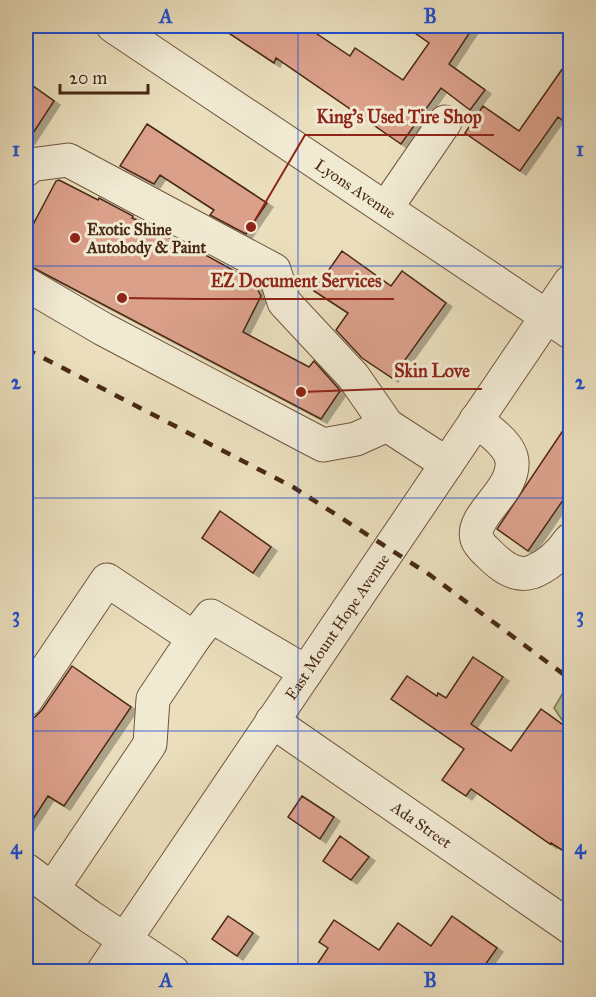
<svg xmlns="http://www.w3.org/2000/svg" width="596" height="997" font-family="'IM FELL Great Primer',serif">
<defs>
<filter id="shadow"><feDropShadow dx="6" dy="4" stdDeviation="0" flood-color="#0004"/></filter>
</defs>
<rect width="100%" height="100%" fill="#eadebc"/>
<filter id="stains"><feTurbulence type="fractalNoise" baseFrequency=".00333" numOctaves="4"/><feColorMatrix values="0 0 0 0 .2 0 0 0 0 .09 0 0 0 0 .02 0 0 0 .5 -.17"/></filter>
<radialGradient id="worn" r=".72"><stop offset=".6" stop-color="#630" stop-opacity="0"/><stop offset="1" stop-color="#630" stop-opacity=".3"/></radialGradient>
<path fill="#b8c18f" stroke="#807552" stroke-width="1.5" d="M570,681v51l-16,-24z"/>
<path fill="#dba08a" stroke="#492915" stroke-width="1.5" filter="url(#shadow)" d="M218,26h87l45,30 5,-8 48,32 26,-37 -24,-17h69l-25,38 36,26 -15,20 -29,-22 -40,56 -125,-86 -2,5z
M570,58v68l-12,-9 -38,54 -55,-38 18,-27 36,25z
M26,81l28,20 -28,43z
M147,124l120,79 -21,31 -36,-19 4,-5 -54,-35 -6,9 -34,-18z
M59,180l39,20 1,-2 34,18 -1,2 56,30 1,-2 64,35 8,15 -18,36 66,35 5,-6 24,27 2,3 -19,28 -295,-155v-26l30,-57z
M342,251l49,35 11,-15 44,32 -54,75 -30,-20 -26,-28 12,-17 -34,-22z
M570,420v70l-42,61 -31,-22z
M220,511l51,36 -18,26 -51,-35z
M473,657l30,20 -32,47 40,27 30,-42 29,21v125l-19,-12 -1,1 -79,-55 -5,7 -24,-16 22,-31 -73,-50 16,-23 30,20 1,-3 8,5z
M72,666l59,41 -67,99 -16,-10 -22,34v-111l9,-2 7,-7z
M302,796l32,21 -14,22 -32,-22z
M340,836l29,21 -18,23 -28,-19z
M228,916l25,17 -16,23 -25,-17z
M452,916l45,32 -17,24h-168l16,-24 -9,-6 15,-22 45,30 19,-27 33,23z"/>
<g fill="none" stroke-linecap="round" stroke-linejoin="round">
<g stroke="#71563f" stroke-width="35">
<g id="minor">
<path id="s1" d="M113,26l457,306"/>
<path d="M26,170l4,-5 38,-5 206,110 10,32 69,74 34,49 60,39"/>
<path d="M386,208l59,-86"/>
<path d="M26,284l77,45 220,116 33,-6 31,-14"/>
<path d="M476,420c13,11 34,24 36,41 3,31 -42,54 -35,78 2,6 7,10 11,14 6,6 11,11 18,15 8,5 17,7 26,4 16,-6 29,-19 38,-32"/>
<path d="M26,700l81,-120 87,58 17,-22 95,56"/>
<path id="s2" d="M272,721l298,206"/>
<path d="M26,870l63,46 84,56"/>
<path d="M53,888l97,-144 3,-45 41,-61"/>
<path id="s3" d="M103,972l467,-690"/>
</g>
</g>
<use href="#minor" stroke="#f1ead3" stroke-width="33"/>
<path stroke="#492915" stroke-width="4.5" stroke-dasharray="10 10" stroke-linecap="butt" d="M26,349l267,138 137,88 140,104"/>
</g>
<path fill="none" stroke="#1d4ed8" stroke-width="1.5" stroke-opacity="0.55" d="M298,26v946M26,266h544M26,498h544M26,731h544"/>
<circle fill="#8f2418" stroke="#f1ead3" stroke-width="2" cx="75" cy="238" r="6"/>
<g text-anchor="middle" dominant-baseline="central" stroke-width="6" stroke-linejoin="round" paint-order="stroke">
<g font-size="16" fill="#492915" stroke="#f1ead3">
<text stroke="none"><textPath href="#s1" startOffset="292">Lyons Avenue</textPath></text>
<text stroke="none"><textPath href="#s3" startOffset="417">East Mount Hope Avenue</textPath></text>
<text stroke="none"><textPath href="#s2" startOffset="182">Ada Street</textPath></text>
</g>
<g font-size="16" font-weight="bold" fill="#492915" stroke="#f1ead3" text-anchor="start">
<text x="87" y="229">Exotic Shine<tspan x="87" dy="18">Autobody &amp; Paint</tspan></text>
</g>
</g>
<path fill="none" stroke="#8f2418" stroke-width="2" d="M251 227L305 135H494M122 298L199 299H394M301 392L382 389H482"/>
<g fill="#8f2418" stroke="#f1ead3" stroke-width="2">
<circle cx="251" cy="227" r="6"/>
<circle cx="122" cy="298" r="6"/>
<circle cx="301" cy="392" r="6"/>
</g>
<g font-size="18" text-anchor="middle" font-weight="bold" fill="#8f2418" stroke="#f1ead3" stroke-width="6" stroke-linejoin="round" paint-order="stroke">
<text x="399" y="123">King's Used Tire Shop</text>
<text x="296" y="287">EZ Document Services</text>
<text x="432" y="377">Skin Love</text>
</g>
<rect width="596" height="997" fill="none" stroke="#eadebc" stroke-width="66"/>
<path d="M60 84v9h88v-9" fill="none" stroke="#492915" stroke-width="3"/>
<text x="69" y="84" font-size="18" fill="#492915" stroke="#f1ead3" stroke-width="4.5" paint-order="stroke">20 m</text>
<rect x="33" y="33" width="530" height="931" fill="none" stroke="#1d4ed8" stroke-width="2"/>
<g font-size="20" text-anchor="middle" font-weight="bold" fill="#1d4ed8">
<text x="166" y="23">A</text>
<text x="430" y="23">B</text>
<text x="16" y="156">1</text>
<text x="580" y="156">1</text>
<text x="16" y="389">2</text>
<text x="580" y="389">2</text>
<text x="16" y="622">3</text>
<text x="580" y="622">3</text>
<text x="16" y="854">4</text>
<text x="580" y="854">4</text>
<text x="166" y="987">A</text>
<text x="430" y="987">B</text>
</g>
<rect width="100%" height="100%" filter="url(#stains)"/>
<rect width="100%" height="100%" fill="url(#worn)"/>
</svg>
